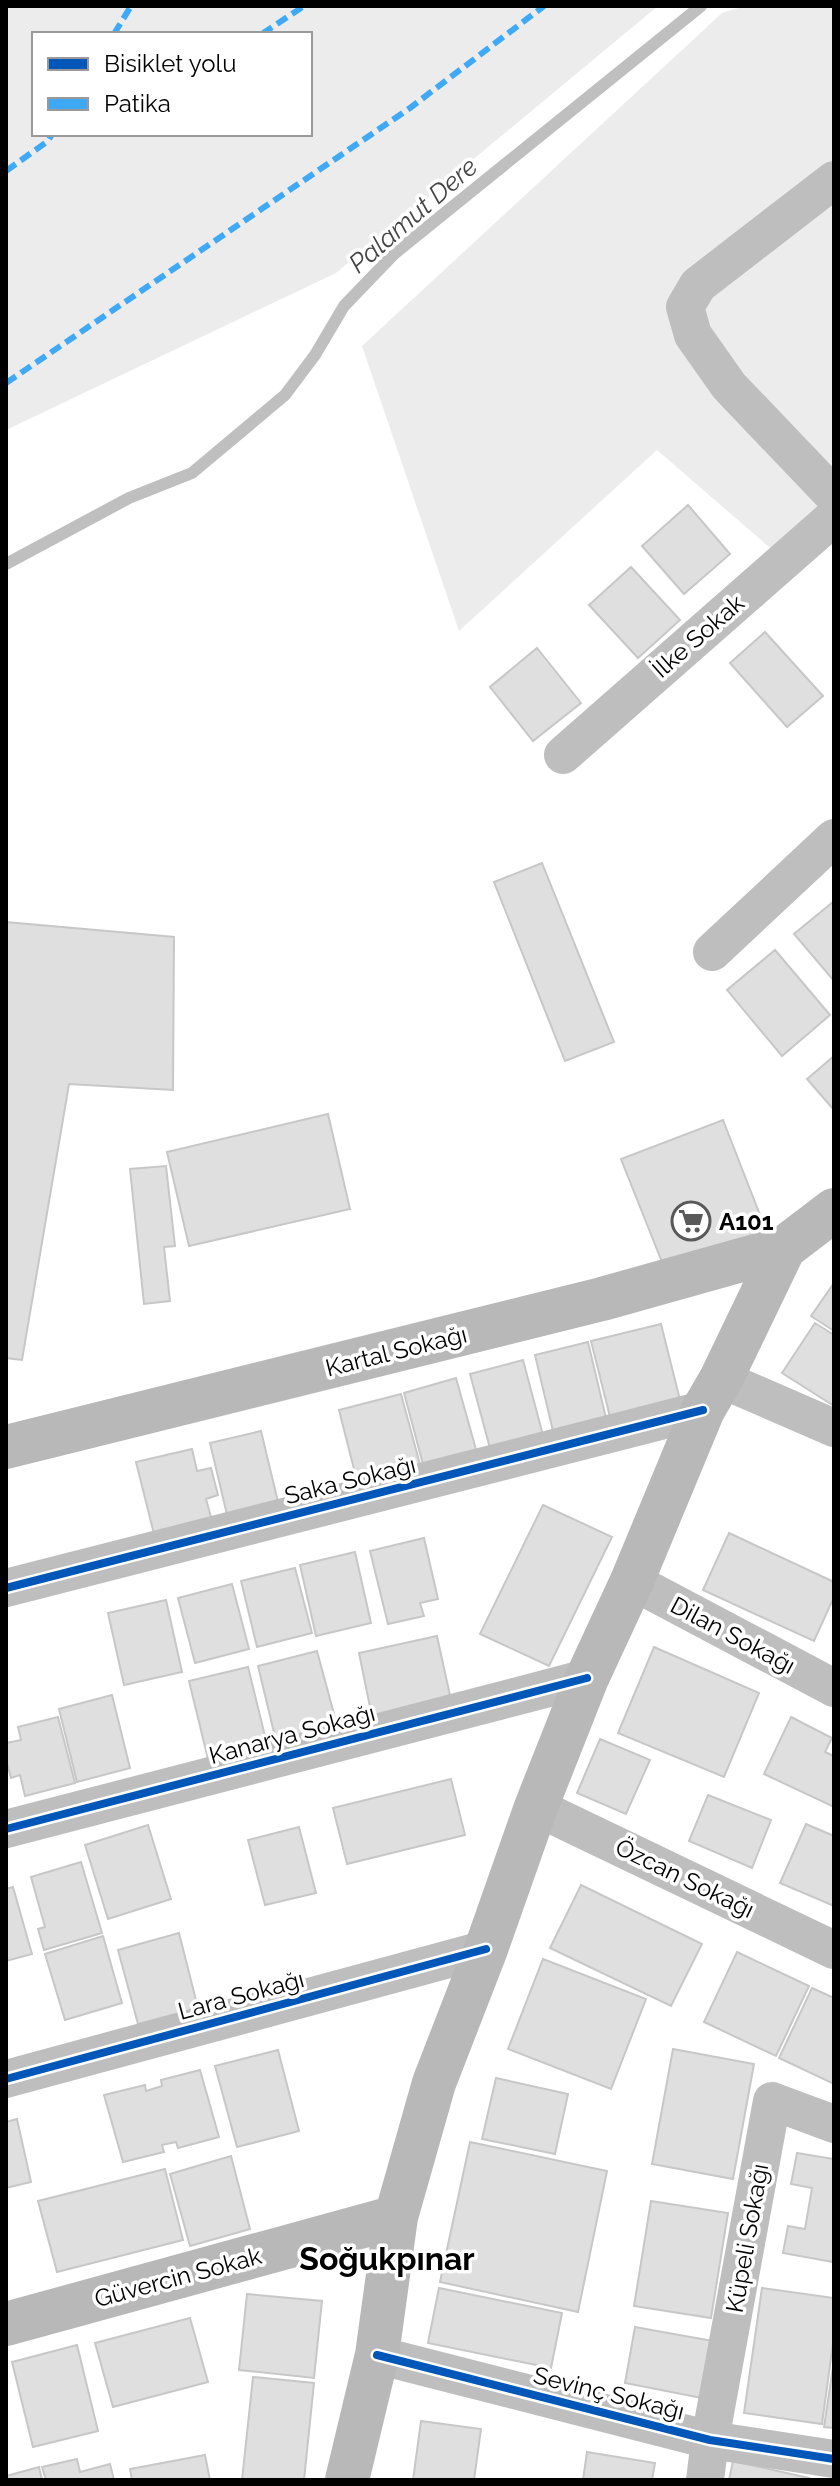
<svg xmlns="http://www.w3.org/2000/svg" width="840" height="2486" font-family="Raleway,sans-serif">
<rect width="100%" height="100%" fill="#fff"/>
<path fill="#ececec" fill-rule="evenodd" d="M6,6h652l-322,267 -330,157zM34,34h276v100h-276z
M745,6h89v496l-58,51 -119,-103 -198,181 -97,-285 360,-333z"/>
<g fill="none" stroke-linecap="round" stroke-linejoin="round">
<path stroke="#bfbfbf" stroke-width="12" d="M6,564l123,-66 63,-25 93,-78 30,-40 29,-49 50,-52 307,-248"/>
</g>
<path fill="#dfdfdf" stroke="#c7c7c7" stroke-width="2" d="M688,505l42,49 -46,40 -42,-48z
M631,567l49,53 -42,38 -49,-53z
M765,632l58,64 -36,31 -57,-64z
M537,648l44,55 -48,38 -43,-54z
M542,863l72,179 -49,19 -71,-179z
M834,901v80l-40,-47z
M6,922l168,15 -1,153 -104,-6 -47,276 -16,-2z
M775,950l55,65 -48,41 -55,-66z
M834,1056v54l-27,-31z
M328,1114l22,95 -161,37 -22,-94z
M723,1120l44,113 -101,39 -45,-113z
M166,1166l9,80 -11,1 6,54 -26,3 -14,-135z
M834,1283v48l-23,-15z
M815,1323l19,12v71l-52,-33z
M661,1324l19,76 -70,17 -19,-76z
M588,1342l18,76 -53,13 -18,-76z
M523,1360l21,79 -53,13 -21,-78z
M456,1378l21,75 -53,15 -20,-75z
M401,1394l20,74 -63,17 -19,-75z
M261,1431l19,79 -51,13 -19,-80z
M192,1449l5,22 14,-3 7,27 -12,4 8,29 -58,14 -20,-80z
M543,1505l69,32 -63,129 -69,-32z
M729,1533l105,49v15l-20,44 -111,-51z
M424,1538l14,61 -18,4 4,13 -36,8 -18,-73z
M355,1552l16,71 -55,13 -16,-71z
M295,1568l17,65 -55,14 -16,-66z
M232,1584l17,65 -54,14 -17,-65z
M166,1600l16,72 -58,13 -16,-72z
M437,1636l14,64 -79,17 -13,-64z
M654,1647l105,46 -35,84 -106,-44z
M317,1651l20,74 -61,16 -18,-75z
M248,1667l19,77 -59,15 -19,-78z
M112,1695l18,73 -53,14 -18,-73z
M58,1717l17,66 -50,13 -5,-21 -9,3 -5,-19v-16l15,-3 -3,-13z
M791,1717l41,21 -7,14 9,4v51l-70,-33z
M600,1739l50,21 -24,54 -49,-21z
M451,1779l14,56 -118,29 -14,-56z
M708,1795l63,25 -19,48 -63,-27z
M806,1824l28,12v70l-54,-23z
M148,1825l23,74 -63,20 -23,-74z
M299,1827l17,66 -51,12 -17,-65z
M81,1862l21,71 -58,17 -6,-21 7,-2 -14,-50z
M581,1885l121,59 -31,62 -121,-58z
M13,1887l19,67 -26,7v-72z
M179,1933l19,75 -60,16 -20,-74z
M103,1936l19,67 -57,17 -20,-66z
M737,1952l72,34 -33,70 -72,-34z
M543,1959l103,40 -35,90 -103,-40z
M812,1988l22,10v86l-55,-26z
M673,2049l81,15 -21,115 -81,-15z
M278,2050l21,81 -62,16 -22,-81z
M200,2070l19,67 -41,11 -2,-6 -14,3 2,7 -41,10 -19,-67 41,-10 1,6 16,-5 -1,-6z
M496,2078l72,16 -13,60 -73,-15z
M17,2119l14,63 -25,6v-66z
M470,2142l137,29 -29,141 -138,-30z
M797,2153l37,6 -1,103 -50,-9 5,-27 17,3 7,-41 -21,-4z
M231,2156l19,73 -60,17 -20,-72z
M165,2169l18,71 -126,32 -19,-71z
M651,2201l77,12 -17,105 -77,-12z
M439,2288l123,25 -11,55 -123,-25z
M762,2288l72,10v38l-12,88 -78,-11z
M247,2294l75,7 -8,77 -75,-8z
M190,2318l18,64 -95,25 -18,-64z
M635,2327l78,14 -11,57 -77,-15z
M77,2345l21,86 -65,16 -21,-85z
M833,2367h1v61l-10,-1z
M253,2377l61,6 -10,97h-62z
M421,2421l60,8 -7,51h-61z
M587,2452l68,11 -3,17h-69z
M205,2455l5,25h-78l-2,-11z
M77,2459l3,13 30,-8 4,16h-68l-4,-13z
M733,2461l76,17 -1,2h-79z
M39,2467l3,13h-36v-4z"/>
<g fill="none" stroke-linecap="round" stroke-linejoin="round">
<path stroke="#bebebe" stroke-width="38" d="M834,180l-136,105 -13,22 8,28 36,51 105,110
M563,755l271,-238
M712,952l122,-114
M721,1379l113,49
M632,1581l202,107
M6,1588l697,-178
M536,1807l298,143
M6,1829l581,-151
M6,2079l480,-130
M377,2355l333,85 124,19
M705,2480l5,-40 62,-339 62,23"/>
<path stroke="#b8b8b8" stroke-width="44" d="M6,1447l596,-148 182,-51
M6,2324l390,-107
M347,2480l30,-125 19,-138 38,-134 52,-134 50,-142 51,-129 45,-97 71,-171 18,-31 63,-131 50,-38"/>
<path stroke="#3fa9f5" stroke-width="6" stroke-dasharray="12 6" stroke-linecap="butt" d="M114,34l17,-28
M262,34l42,-28
M6,171l42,-30 4,-7
M6,383l404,-275 134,-102"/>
<g stroke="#fff" stroke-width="13">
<path id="cycleway" d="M6,1588l697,-178
M6,1829l581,-151
M6,2079l480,-130
M377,2355l333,85 124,19"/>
</g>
<use href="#cycleway" stroke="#0057b8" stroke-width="8"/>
</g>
<defs>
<g id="supermarket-ring" transform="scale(2)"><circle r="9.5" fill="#fff" stroke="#595959" stroke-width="1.5"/><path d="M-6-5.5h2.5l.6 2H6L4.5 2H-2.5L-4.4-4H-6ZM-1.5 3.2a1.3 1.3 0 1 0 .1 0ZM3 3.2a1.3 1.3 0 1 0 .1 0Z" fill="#595959"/></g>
</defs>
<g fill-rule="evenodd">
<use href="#supermarket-ring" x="691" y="1221"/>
</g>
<g text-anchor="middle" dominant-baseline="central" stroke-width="7" stroke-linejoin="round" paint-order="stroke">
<g font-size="24" fill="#000" stroke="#fff">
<text transform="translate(698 636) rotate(-41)">İlke Sokak</text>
<text transform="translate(396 1351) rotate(-14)">Kartal Sokağı</text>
<text transform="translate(350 1480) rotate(-14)">Saka Sokağı</text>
<text transform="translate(733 1635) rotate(28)">Dilan Sokağı</text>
<text transform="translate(292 1734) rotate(-15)">Kanarya Sokağı</text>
<text transform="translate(685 1878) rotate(26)">Özcan Sokağı</text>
<text transform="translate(241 1995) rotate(-15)">Lara Sokağı</text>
<text transform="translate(747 2238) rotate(-80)">Küpeli Sokağı</text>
<text transform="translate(178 2277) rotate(-15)">Güvercin Sokak</text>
<text transform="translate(609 2393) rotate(14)">Sevinç Sokağı</text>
</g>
<g font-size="24" font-weight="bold" fill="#000" stroke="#fff" text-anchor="start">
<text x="719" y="1221">A101</text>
</g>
<g font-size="26" font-style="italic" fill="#444" stroke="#fff">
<text transform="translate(413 215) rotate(-41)">Palamut Dere</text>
</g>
<g font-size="32" font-weight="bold" fill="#000" stroke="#fff">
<text x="387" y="2258">Soğukpınar</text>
</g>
</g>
<rect width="840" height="2486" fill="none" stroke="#000000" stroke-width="16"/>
<rect x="32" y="32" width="280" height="104" fill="#ffffff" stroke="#999999" stroke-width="2"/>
<rect x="48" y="58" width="40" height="12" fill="#0057b8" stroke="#999999" stroke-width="2"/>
<text x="104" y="72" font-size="24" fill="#000000">Bisiklet yolu</text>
<rect x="48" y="98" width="40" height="12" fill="#3fa9f5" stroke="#999999" stroke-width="2"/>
<text x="104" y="112" font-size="24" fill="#000000">Patika</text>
</svg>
